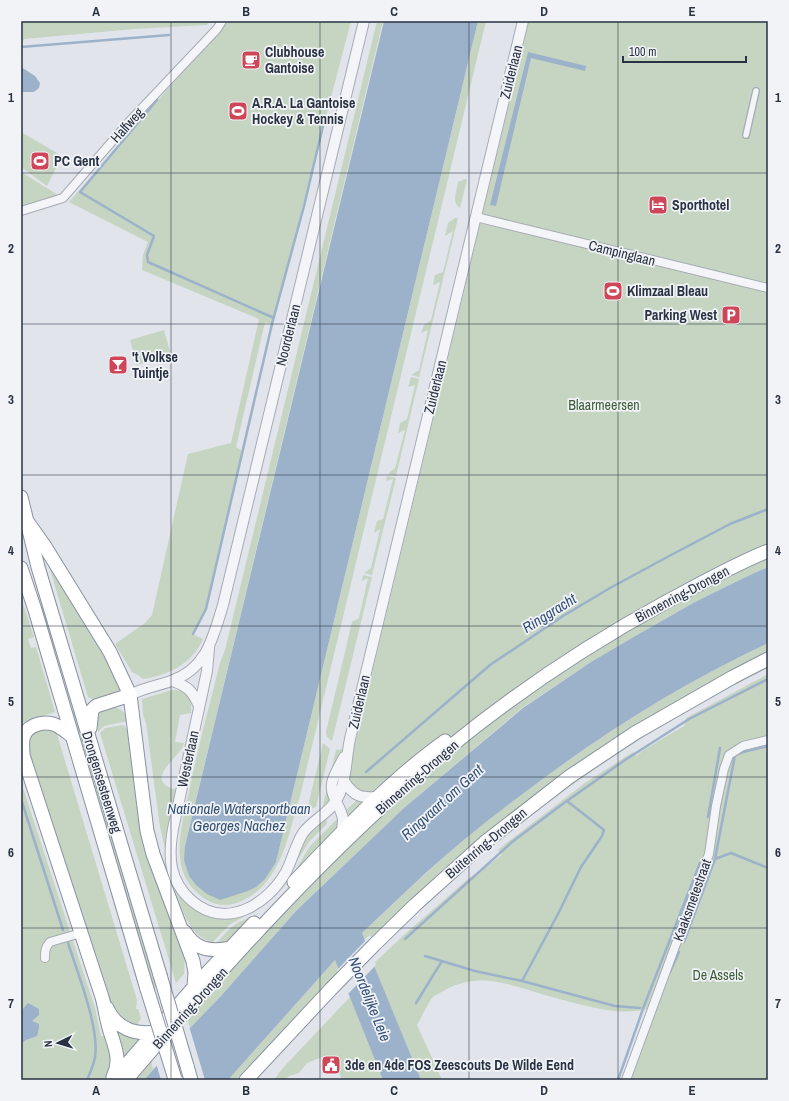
<svg xmlns="http://www.w3.org/2000/svg" width="789" height="1101" font-family="'Archivo Narrow',sans-serif">
<rect width="100%" height="100%" fill="#e1e4ea"/>
<path fill="#c6d4c2" d="M21,21h189l-3,4 -73,4 -110,10 -3,5z
M227,21h124l-79,303 -7,-2 -29,125 6,4 -36,158 -13,25 10,5c-11,25 -34,36 -60,40l-5,-4 -6,-3 -17,-28 30,-21 7,-8 36,-161 43,-11 28,-124 -117,-49 1,-15 5,-13 -79,-40z
M377,21h6l-198,825 91,16 202,-841h8l-186,775c-12,39 -18,86 -58,105 -12,5 -24,6 -35,-1 -17,-10 -26,-25 -27,-44 -2,-20 4,-41 8,-60 9,-45 21,-89 32,-133l5,-13z
M529,21h239v546l-16,7 -57,28 -58,33 -46,27 -69,46 -118,100 -108,103 -75,85 -31,32 -3,-11 73,-80 61,-63 57,-81h-19l-11,-13 2,-19 6,-21z
M21,132l41,24 -15,30 -26,-19z
M21,172l37,23 -37,12z
M465,179l2,1 -7,28c-9,-5 -3,-18 -2,-26z
M455,218h3l-39,159 -8,-2 8,-5 9,-40 -7,3 3,-8 7,-5 9,-38 -7,3 2,-10 8,-3 10,-41 -8,5 3,-13z
M164,330l7,25 -34,10 -7,-25z
M411,377l8,2 -23,97 -8,-2 7,-6 10,-38 -7,3 2,-10 7,-4 8,-34 -7,2z
M387,476l9,2 -24,97 -8,-2 7,-5 9,-39 -6,4 3,-12 6,-2 10,-40 -7,2z
M49,562c26,43 56,85 73,133l-25,6 -9,-4 -39,-131z
M363,575l9,2 -40,164 -5,-4 -1,-5 26,-110 7,-4 9,-40 -6,3z
M21,597l13,40 -6,2 3,9 5,-1 19,65 -34,11z
M768,643v9c-49,24 -97,51 -143,80 -60,37 -116,82 -170,127 -29,25 -56,53 -83,80l-2,-4 -6,5 -2,-7c28,-26 55,-52 84,-78 29,-25 59,-48 90,-71 73,-55 149,-102 232,-141z
M768,665v3c-68,33 -132,72 -193,115 -27,20 -53,38 -77,60l15,-17 47,-35 85,-59z
M768,674v406h-138l20,-67 28,-73 -20,39 -11,30c-25,6 -48,0 -73,-6 -9,-3 -20,-5 -29,-8 -35,-10 -65,-24 -100,-5 -4,3 -11,5 -13,8 -6,8 -10,19 -15,27l25,55h-21l-48,-116 32,-30 63,-55 34,-24 -4,-5 11,-9 76,-58 48,-31 3,4 9,-7 39,-23 2,-8z
M172,690c17,0 20,8 19,23l-11,2 -5,27 9,1c-3,15 -44,37 -7,47l-10,67 -7,-30 -14,-104 -3,-8 -1,-16z
M113,707c8,1 13,6 15,14l-24,5 -6,6 -4,-12 5,-9z
M69,710l8,2 80,273 -1,2 -5,-2z
M123,725c6,4 6,16 7,23 4,36 7,72 17,108l38,100 -1,18 -8,9 -76,-250 5,-5z
M41,729l15,2 81,269 -1,9h2l3,9 -6,11 -21,-18 -7,-18 -79,-239 2,-20z
M323,743l7,6 -14,58 -9,3z
M342,749l-10,53 -10,7 14,-59z
M21,782l74,226 6,28 8,-1 6,22 -8,23h-86z
M358,799l7,1 -19,23 -2,-11z
M339,817l-1,14 -57,58 12,-15 17,-28z
M326,818l1,6 -18,18 -12,19 -2,-1 10,-25z
M173,884l48,32 50,-21 -13,14 -29,16 -16,17c-26,-5 -32,-38 -40,-58z
M259,912l-16,18 -13,12 -16,5c6,-8 13,-17 22,-23 7,-5 16,-6 23,-12z
M335,960l5,12 -102,108h-10z
M350,997l33,83h-41l-9,-24 -7,2 -1,-2 -18,7 -8,10 -10,3 -4,4h-11l7,-10z
M115,1026l32,12 -28,31z
M151,1060l2,9 -9,11h-10z"/>
<path fill="#9cb2ca" d="M384,21h94l-202,841 -11,17 -9,8 -8,4 -28,9 -13,-6 -10,-8 -8,-10 -5,-16 1,-14z
M528,52l58,14 -1,5 -54,-13 -35,148 -6,-1z
M21,67l14,9 5,7 -1,5 -5,4h-13z
M768,567v76c-83,39 -159,86 -232,141 -31,23 -61,46 -90,71 -29,25 -56,52 -84,78l13,35 46,112h-38l-48,-120 -107,120h-84l46,-52 31,-32 75,-85 108,-103 119,-100 68,-46 46,-27 58,-33 57,-28z
M28,1003l11,6v6l-7,6 7,3v4l-2,8 -11,4 -5,4v-33z"/>
<path fill="#e1e4ea" d="M366,940l10,25 -29,30 -10,-25z
M189,1026l16,54h-44l-5,-17z"/>
<g fill="none" stroke-linecap="round" stroke-linejoin="round">
<path stroke="#9cb2ca" stroke-width="2.5" d="M216,23l1,-2
M21,47l148,-12
M157,100l-77,92 74,44 -7,19 1,7 126,56
M193,634l13,-25 66,-285 32,-118 19,-80
M366,772l124,-107 73,-49 47,-28 61,-33 59,-31 38,-15
M21,799l42,131
M708,817l12,-69
M715,859l16,-6 37,15
M405,939l107,-97 52,-39 61,-43 64,-41 79,-40
M684,942l31,-83 20,-104 8,-3 25,-6
M68,943c9,28 32,86 27,114 -1,7 -5,16 -8,23
M425,956l50,15 47,10 36,-67 23,-47 21,-31 2,-6 -37,-29
M670,972l9,-20
M522,981l93,25 25,2
M416,1003l26,-42
M618,1080l26,-74 56,-143"/>
<g stroke="#a6abb4" stroke-width="8">
<path id="pedestrian" d="M746,135l10,-44"/>
</g>
<g stroke="#a6abb4" stroke-width="10">
<path id="minor" d="M21,211l42,-13 65,-75 89,-94 5,-8
M476,217l292,71
M45,958c0,-6 0,-11 5,-16l31,-9
M626,1080l83,-226 7,-48 8,-37 5,-14 14,-9 25,-6"/>
</g>
<g stroke="#a6abb4" stroke-width="12">
<path id="tertiary" d="M209,648l-2,23 -34,158c-5,28 -4,52 19,72 34,29 75,4 94,-29 6,-12 10,-28 17,-39 11,-15 29,-20 37,-40 7,-17 6,-36 10,-54l173,-718
M173,681c15,6 19,9 26,25
M130,695c13,-7 27,-9 41,-14 36,-12 42,-44 52,-76l141,-584
M344,781c10,16 17,17 35,16
M342,832c0,-4 1,-8 1,-13 -2,-13 -13,-22 -11,-36 2,-9 8,-18 12,-26"/>
</g>
<g stroke="#8892a1" stroke-width="15">
<path id="trunk" d="M21,497l17,70 122,408
M27,521l17,24 66,107 20,43 17,136 6,23 40,107 2,11 -1,15
M21,568l14,42 112,379
M90,728l2,-18 4,-4 34,-11
M21,749l81,248c3,10 4,21 7,31 5,17 13,32 4,49
M23,755c0,-5 -1,-11 0,-16 2,-13 18,-18 30,-15 7,2 13,8 19,12
M294,882c47,-49 95,-101 151,-141
M185,932c10,18 26,20 45,16
M107,1008c9,20 27,27 48,24
M187,1066l4,14
M113,1080l81,-93 60,-64
M126,1080c99,-116 203,-232 320,-330 68,-56 143,-106 220,-148 34,-18 67,-37 102,-51
M246,1080l85,-91 43,-44 41,-40 69,-62 85,-66 66,-44 98,-56 35,-18"/>
</g>
<use href="#pedestrian" stroke="#f4f5f8" stroke-width="5.5"/>
<use href="#minor" stroke="#f4f5f8" stroke-width="8"/>
<use href="#tertiary" stroke="#f4f5f8" stroke-width="10"/>
<use href="#trunk" stroke="#fff" stroke-width="13"/>
<g stroke="#8892a1" stroke-width="15" stroke-linecap="butt">
<path id="trunk-bridge" d="M160,975l27,91
M147,989l28,90"/>
</g>
<use href="#trunk-bridge" stroke="#fff" stroke-width="13"/>
</g>
<path fill="none" stroke="#293242" stroke-width="1" stroke-opacity="0.55" d="M171,21v1059M320,21v1059M469,21v1059M618,21v1059M21,173h747M21,324h747M21,475h747M21,626h747M21,777h747M21,928h747"/>
<defs>
<g id="cafe-square" transform="scale(1)"><rect x="-9" y="-9" width="18" height="18" rx="4" fill="#cf4659" stroke="#f1f3f7"/><path d="M-5.5-4.5H6V0H3Q3 3.5 0 3.5H-2.5Q-5.5 3.5-5.5 0ZM3-3.2v2h1.7v-2ZM-6 4.5H4V6H-6Z" fill="#fff"/></g>
<g id="stadium-square" transform="scale(1)"><rect x="-9" y="-9" width="18" height="18" rx="4" fill="#cf4659" stroke="#f1f3f7"/><path d="M0-5a6.5 5 0 1 0 0 10a6.5 5 0 1 0 0-10ZM-3.5-1.8h7v3.6h-7Z" fill="#fff"/></g>
<g id="hotel-square" transform="scale(1)"><rect x="-9" y="-9" width="18" height="18" rx="4" fill="#cf4659" stroke="#f1f3f7"/><path d="M-6-4.5h1.5V1H6V5H4.5V3h-9V5H-6ZM-4 0a1.8 1.8 0 1 1 3.6 0ZM.5 0V-2.5h3Q6-2.5 6 0Z" fill="#fff"/></g>
<g id="parking-square" transform="scale(1)"><rect x="-9" y="-9" width="18" height="18" rx="4" fill="#cf4659" stroke="#f1f3f7"/><path d="M-3.5-5.5H1a3.5 3.5 0 0 1 0 7H-1V5.5H-3.5ZM-1-3.4V-.6H.8a1.4 1.4 0 0 0 0-2.8Z" fill="#fff"/></g>
<g id="bar-square" transform="scale(1)"><rect x="-9" y="-9" width="18" height="18" rx="4" fill="#cf4659" stroke="#f1f3f7"/><path d="M-6-5H6L.8 .8V4.5H3.5V6h-7V4.5H-.8V.8Z" fill="#fff"/></g>
<g id="civic-square" transform="scale(1)"><rect x="-9" y="-9" width="18" height="18" rx="4" fill="#cf4659" stroke="#f1f3f7"/><path d="M-.6-6.5H3V-4.5H.6V-3L4-1V1h2V6H-6V1h2V-1L-.6-3ZM-1.2 2.5V6h2.4V2.5Z" fill="#fff"/></g>
</defs>
<g fill-rule="evenodd">
<use href="#cafe-square" x="251" y="60"/>
<use href="#stadium-square" x="238" y="111"/>
<use href="#stadium-square" x="40" y="161"/>
<use href="#hotel-square" x="658" y="205"/>
<use href="#stadium-square" x="613" y="291"/>
<use href="#parking-square" x="731" y="315"/>
<use href="#bar-square" x="118" y="365"/>
<use href="#civic-square" x="331" y="1065"/>
</g>
<g text-anchor="middle" dominant-baseline="central" stroke-width="3.5" stroke-linejoin="round" paint-order="stroke">
<g font-size="14" font-weight="bold" fill="#293242" stroke="#f1f3f7" text-anchor="start">
<text x="265" y="52">Clubhouse<tspan x="265" dy="16">Gantoise</tspan></text>
<text x="252" y="103">A.R.A. La Gantoise<tspan x="252" dy="16">Hockey &amp; Tennis</tspan></text>
<text x="54" y="161">PC Gent</text>
<text x="672" y="205">Sporthotel</text>
<text x="627" y="291">Klimzaal Bleau</text>
<text x="717" y="315" text-anchor="end">Parking West</text>
<text x="132" y="357">'t Volkse<tspan x="132" dy="16">Tuintje</tspan></text>
<text x="345" y="1065">3de en 4de FOS Zeescouts De Wilde Eend</text>
</g>
<g font-size="14" fill="#293242" stroke="#f1f3f7">
<text transform="translate(511 72) rotate(-76)">Zuiderlaan</text>
<text transform="translate(127 125) rotate(-48)">Halfweg</text>
<text transform="translate(622 253) rotate(14)">Campinglaan</text>
<text transform="translate(288 335) rotate(-76)">Noorderlaan</text>
<text transform="translate(435 387) rotate(-76)">Zuiderlaan</text>
<text transform="translate(682 594) rotate(-28)">Binnenring-Drongen</text>
<text transform="translate(359 702) rotate(-77)">Zuiderlaan</text>
<text transform="translate(188 759) rotate(-78)">Westerlaan</text>
<text transform="translate(417 777) rotate(-41)">Binnenring-Drongen</text>
<text transform="translate(102 782) rotate(73)">Drongensesteenweg</text>
<text transform="translate(486 843) rotate(-40)">Buitenring-Drongen</text>
<text transform="translate(692 900) rotate(-70)">Kaaksmetestraat</text>
<text transform="translate(190 1008) rotate(-48)">Binnenring-Drongen</text>
</g>
<g font-size="14" fill="#3d5d37" stroke="#f1f3f7">
<text x="604" y="405">Blaarmeersen</text>
<text x="718" y="975">De Assels</text>
</g>
<g font-size="15" font-style="italic" fill="#335076" stroke="#f1f3f7">
<text transform="translate(549 613) rotate(-32)">Ringgracht</text>
<text transform="translate(442 802) rotate(-42)">Ringvaart om Gent</text>
<text x="239" y="808">Nationale Watersportbaan<tspan x="239" dy="17">Georges Nachez</tspan></text>
<text transform="translate(370 999) rotate(68)">Noordelijke Leie</text>
</g>
</g>
<rect width="789" height="1101" fill="none" stroke="#f1f3f7" stroke-width="44"/>
<g transform="translate(58 1043) rotate(265)" stroke="#f1f3f7" stroke-width="3" paint-order="stroke">
<path d="M0-3L7 15L0 10L-7 15Z" fill="#293242"/>
<text y="-6" font-size="11" font-weight="bold" text-anchor="middle" fill="#293242">N</text>
</g>
<path d="M623 56v6h123v-6" fill="none" stroke="#293242" stroke-width="2"/>
<text x="629" y="56" font-size="12" fill="#293242" stroke="#f1f3f7" stroke-width="3" paint-order="stroke">100 m</text>
<rect x="22" y="22" width="745" height="1057" fill="none" stroke="#293242" stroke-width="1.5"/>
<g font-size="13" text-anchor="middle" font-weight="bold" fill="#293242">
<text x="96" y="16">A</text>
<text x="246" y="16">B</text>
<text x="394" y="16">C</text>
<text x="544" y="16">D</text>
<text x="692" y="16">E</text>
<text x="11" y="102">1</text>
<text x="778" y="102">1</text>
<text x="11" y="253">2</text>
<text x="778" y="253">2</text>
<text x="11" y="404">3</text>
<text x="778" y="404">3</text>
<text x="11" y="555">4</text>
<text x="778" y="555">4</text>
<text x="11" y="706">5</text>
<text x="778" y="706">5</text>
<text x="11" y="857">6</text>
<text x="778" y="857">6</text>
<text x="11" y="1008">7</text>
<text x="778" y="1008">7</text>
<text x="96" y="1095">A</text>
<text x="246" y="1095">B</text>
<text x="394" y="1095">C</text>
<text x="544" y="1095">D</text>
<text x="692" y="1095">E</text>
</g>
</svg>
